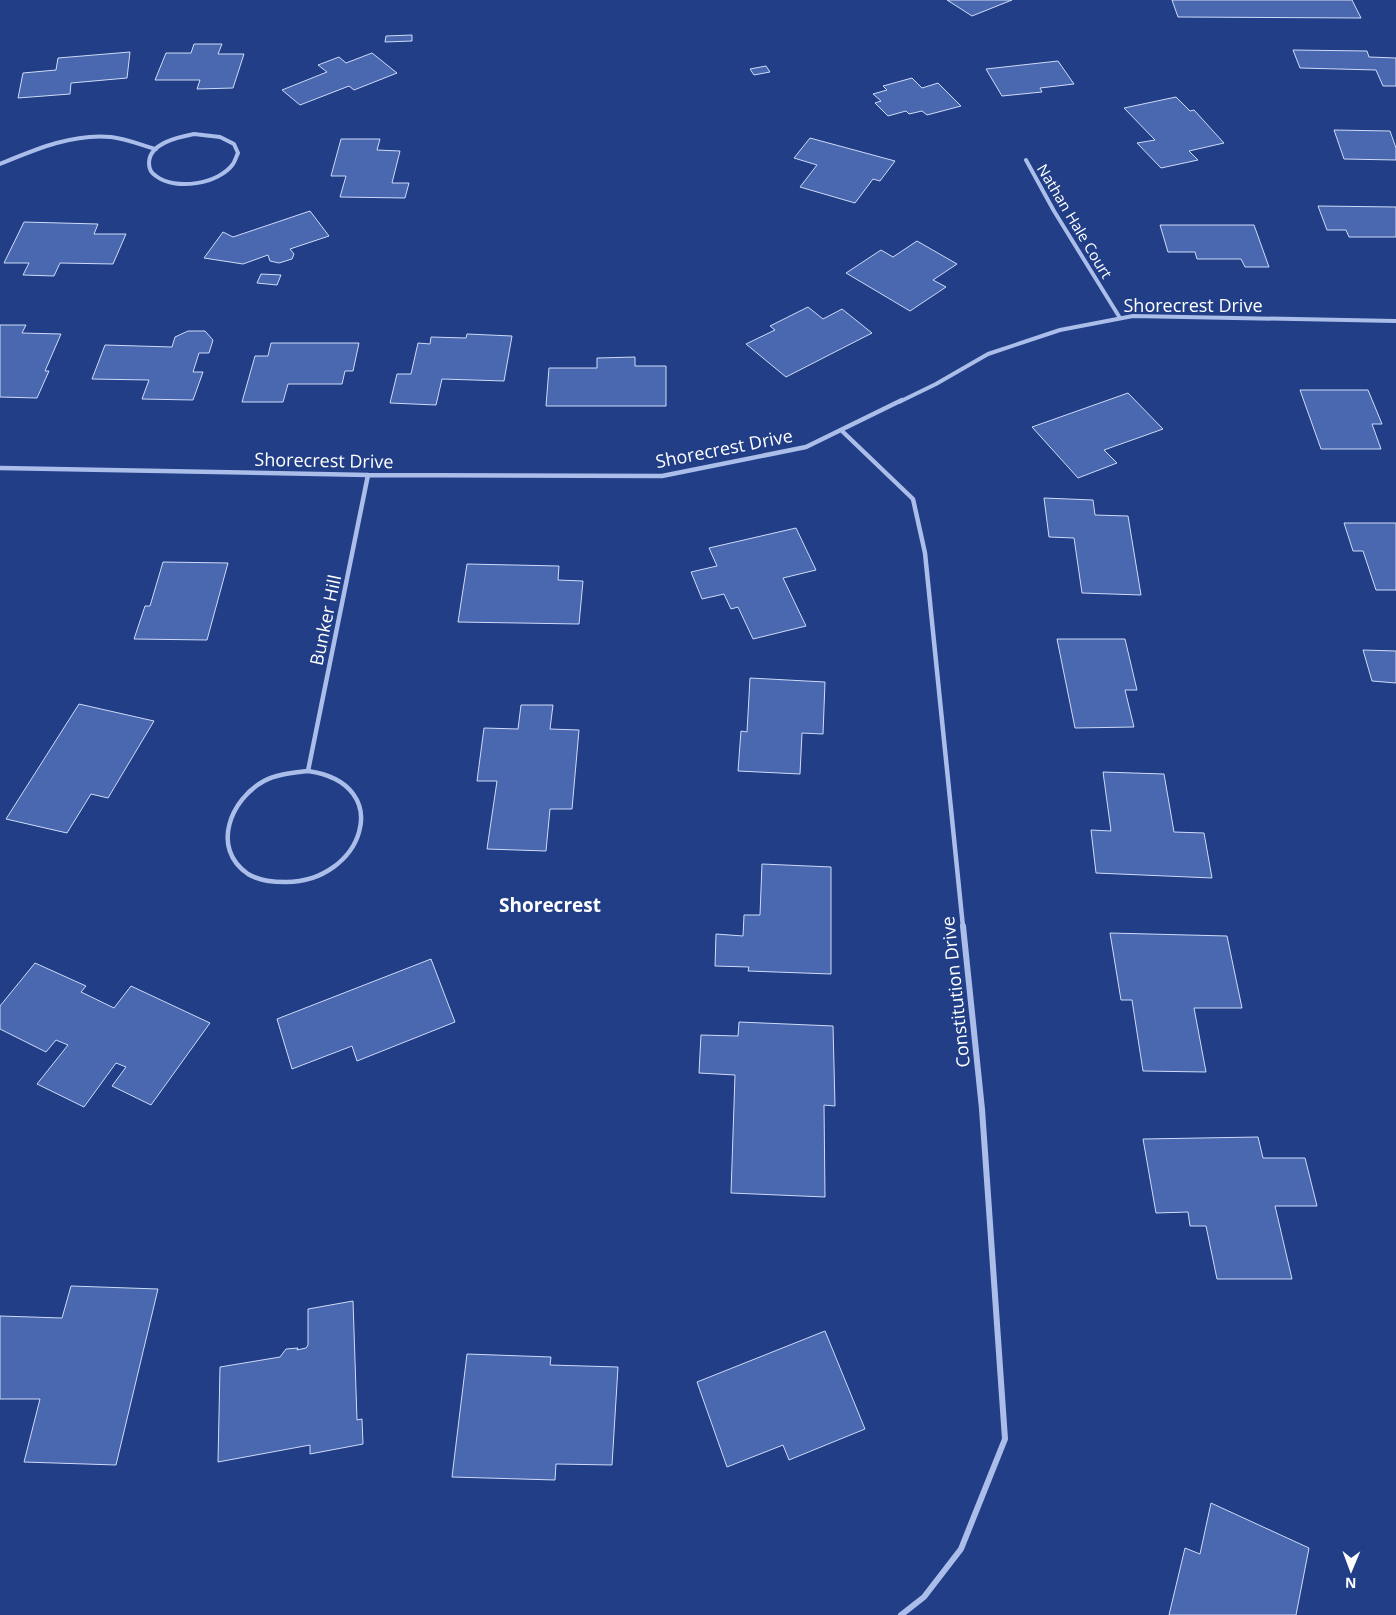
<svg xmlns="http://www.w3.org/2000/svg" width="1396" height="1615" font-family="'Open Sans',sans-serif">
<rect width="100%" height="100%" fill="#213e87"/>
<path fill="#4a68af" stroke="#cfdbf7" d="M947,0h65l-40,16z
M1172,0h180l9,18 -183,-1z
M412,35v6l-27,1 1,-6z
M194,44h28l-4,10h26l-11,34 -36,1 3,-9h-45l11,-27h25z
M1293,50l74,1 2,6 27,1v28h-13l-7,-16 -76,-2z
M130,52l-3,26 -56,5 -1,11 -52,4 5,-25 33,-3 2,-12z
M372,53l25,20 -43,17 -5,-4 -49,19 -18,-15 45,-18 -9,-7 21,-8 7,6z
M1058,61l16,23 -34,4 2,4 -40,4 -16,-27z
M766,66l4,6 -16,3 -4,-6z
M912,78l10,10 16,-5 23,23 -34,9 -5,-4 -13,3 -3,-3 -18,5 -13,-13 6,-2 -8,-7 14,-4 -4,-4z
M1176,97l14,14 4,-1 30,33 -35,8 9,9 -37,8 -24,-25 18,-3 -31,-32z
M1334,130l56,1 6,17v12l-52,-1z
M810,138l85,23 -15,20 -7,-2 -18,24 -55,-16 17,-22 -23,-7z
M341,139h39l-3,11 23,1 -8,32h17l-4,15 -65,-1 6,-21h-15z
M1318,206l78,1v30h-47l-3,-7h-19z
M310,211l19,25 -39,13 4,5 -2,5 -13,4 -9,-2 -2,-6 -25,9 -39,-6 19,-26 10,5z
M24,222l74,2 -4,10h32l-13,30 -53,-1 -6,13 -31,-1 6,-12h-25z
M1160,225h94l15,42h-24l-4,-8h-44l-2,-7h-27z
M917,241l40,23 -24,16 13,7 -36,24 -64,-38 35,-23 12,7z
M261,274l20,1 -4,10 -20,-2z
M808,307l15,12 19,-10 30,24 -86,44 -40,-33 29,-14 -5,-4z
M0,325h26l-4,8 39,1 -16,37h4l-12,27 -37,-1z
M188,331h17l8,9 -4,13h-10l-6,19h10l-10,28 -51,-1 7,-19 -57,-1 13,-34 67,2 3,-10z
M467,334l45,2 -8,45 -62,-2 -6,26 -46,-2 7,-29h14l7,-31 12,1 1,-7 35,1z
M271,343h88l-6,28h-8l-3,13h-54l-5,18h-41l13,-46h13z
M635,357v9h31v40h-120l3,-38h48v-10z
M1300,390h68l14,34h-10l9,25h-60z
M1128,393l35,36 -59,21 13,13 -39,15 -46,-51z
M1044,498l49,2 2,15 33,1 13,79 -59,-2 -8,-55 -25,-1z
M1344,523h52v67h-20l-13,-39h-10z
M796,528l20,42 -33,8 23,48 -53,13 -15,-32 -7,2 -7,-15 -22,5 -11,-27 26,-6 -8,-18z
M163,562l65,1 -21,77 -73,-1 11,-33h5z
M467,564l92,2 -1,14 25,1 -4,43 -121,-2z
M1057,639h68l12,51h-12l9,37 -59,1z
M1363,650l33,1v32l-24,-2z
M750,678l75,4 -2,52 -21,-1 -2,41 -62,-3 3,-40 6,1z
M79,704l75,17 -46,77 -17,-4 -24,39 -61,-14z
M521,705h32l-3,24 29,1 -7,79h-22l-4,42 -59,-2 10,-68h-20l7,-53 34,1z
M1103,772l61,2 10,58 30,1 8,45 -116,-5 -5,-43 20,1z
M762,864l69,3v107l-83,-3 1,-4 -34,-1 1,-32 27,2 1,-21h16z
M1110,933l117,3 15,72h-48l12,64 -63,-1 -11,-71h-11z
M431,959l24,63 -98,39 -5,-15 -60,23 -15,-50z
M35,963l51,23 -5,6 33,16 17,-22 79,37 -59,82 -39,-19 14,-19 -10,-4 -32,44 -47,-23 31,-39 -12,-5 -10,12 -46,-23v-23z
M739,1022l94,4 2,80 -11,-1 1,92 -94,-4 4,-118 -36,-2 2,-38 37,1z
M1258,1137l5,21h42l12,48h-42l17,73h-75l-11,-53h-16l-2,-14 -32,1 -13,-74z
M71,1286l87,3 -42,176 -92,-3 16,-63h-40v-83l62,2z
M353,1301l4,119 5,-1 1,25 -53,10v-9l-92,17 2,-95 60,-10 6,-8 12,-1 -1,2 9,-2 2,-3v-36z
M825,1331l40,98 -76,31 -6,-15 -56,22 -30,-85z
M467,1354l84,3 -1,8 68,2 -6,98 -56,-1 -1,16 -103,-3z
M1211,1503l98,45 -13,67h-127l16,-67 15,6z"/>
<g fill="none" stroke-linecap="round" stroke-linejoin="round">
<path stroke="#abbeea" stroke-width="4" d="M194,134l26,3 14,7 4,9c-2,4 -3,8 -5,11 -14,20 -58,27 -77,12 -5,-3 -7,-7 -7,-13 0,-20 30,-26 45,-29z
M1026,160l28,51 66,107
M0,164c34,-14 73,-31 111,-27 16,2 30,8 45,12
M899,402l37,-18 52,-30 72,-24 73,-14 263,5"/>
<path stroke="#abbeea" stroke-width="4.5" d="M841,430l72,69 12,54 38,374
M0,468l368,7 294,1 144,-29 96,-47
M308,771c90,13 54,112 -23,111 -12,0 -27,-2 -37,-8 -38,-26 -17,-75 16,-93 13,-7 29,-8 44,-10z
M308,771l60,-296"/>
<path stroke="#abbeea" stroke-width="6" d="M901,1615l23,-18 37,-48 44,-110 -23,-330 -19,-183"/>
</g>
<g text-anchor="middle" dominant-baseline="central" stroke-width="4" stroke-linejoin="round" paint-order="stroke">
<g font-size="15" fill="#fff" stroke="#213e87">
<text transform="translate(1075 221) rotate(59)">Nathan Hale Court</text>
</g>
<g font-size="18" fill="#fff" stroke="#213e87">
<text x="1193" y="305">Shorecrest Drive</text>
<text transform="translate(724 448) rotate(-11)">Shorecrest Drive</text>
<text transform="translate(324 460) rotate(1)">Shorecrest Drive</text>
<text transform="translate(325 620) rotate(-78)">Bunker Hill</text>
<text transform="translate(955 992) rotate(-96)">Constitution Drive</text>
</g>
<g font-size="19" font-weight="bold" fill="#fff" stroke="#213e87">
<text x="550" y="905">Shorecrest</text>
</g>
</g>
<g transform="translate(1351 1570) rotate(181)" stroke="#213e87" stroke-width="4" paint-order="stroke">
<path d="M0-4L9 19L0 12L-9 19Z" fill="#ffffff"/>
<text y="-8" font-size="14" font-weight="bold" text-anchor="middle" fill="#ffffff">N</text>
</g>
</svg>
